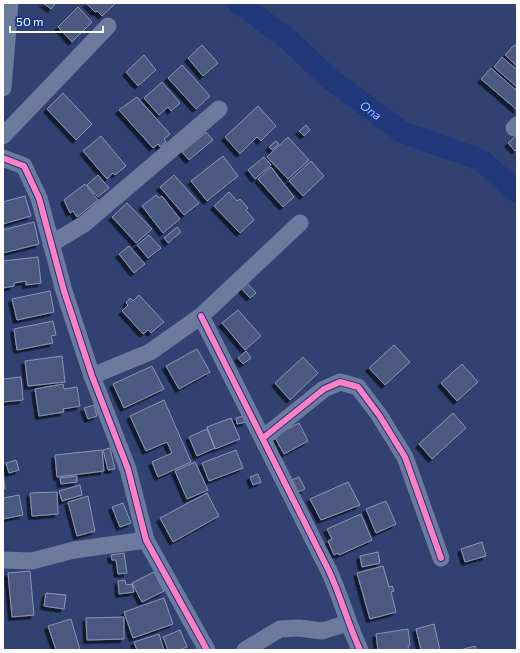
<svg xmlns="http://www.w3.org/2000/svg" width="520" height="653" font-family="Commissioner,sans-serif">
<defs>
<filter id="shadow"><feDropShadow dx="-3.5" dy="3.5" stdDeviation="0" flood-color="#0009"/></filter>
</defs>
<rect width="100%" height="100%" fill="#304172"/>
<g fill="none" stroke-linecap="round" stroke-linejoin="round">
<path stroke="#21397a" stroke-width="22" d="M239,3l50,37 41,39 72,53 79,28 36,32"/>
</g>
<path fill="#4b5980" stroke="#8c96b4" filter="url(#shadow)" d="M43,3h13l-5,6z
M86,3h29v1l-13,12 -5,-5 -2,1z
M78,7l14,15 -20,20 -14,-15z
M202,45l16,18 -15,13 -15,-18z
M514,45l3,2v19l-12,-11z
M144,55l12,15 -18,16 -12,-14z
M502,57l15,13v17l-23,-20z
M182,65l28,31 -14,13 -28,-31z
M491,68l26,23v19l-36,-31z
M162,82l18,21 -9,8 -3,-4 -9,8 -15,-17z
M63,93l29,31 -16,16 -29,-31z
M137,97l33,37 -6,5 2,3 -6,5 -2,-3 -5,4 -34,-38z
M258,106l18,20 -15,15 -4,-4 -17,17 -15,-17z
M306,125l4,5 -6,6 -5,-5z
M206,132l7,8 -24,20 -7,-8z
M517,135v14l-2,2 -7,-8z
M101,136l25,30 -11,9 -2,-2 -6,6 -24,-28z
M288,137l21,23 -21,19 -21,-22z
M276,141l3,3 -7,6 -3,-3z
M223,156l15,20 -31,25 -16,-20z
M264,157l7,8 -16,14 -7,-9z
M311,161l13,15 -21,20 -14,-15z
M271,167l23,30 -11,10 -25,-28z
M98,175l11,13 -11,9 -11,-12z
M174,175l25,28 -15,12 -24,-28z
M85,184l13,16 -21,17 -4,-6 -3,2 -6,-13z
M229,192l8,9 3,-2 8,9 -2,2 8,10 -14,13 -26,-27z
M156,195l3,3 3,-2 18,23 -17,14 -21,-27z
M25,196l6,20 -28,8v-22z
M127,203l25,26 -16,14 -24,-26z
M34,222l5,22 -36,9v-23z
M177,227l4,5 -13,11 -4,-5z
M149,235l12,13 -13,10 -11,-13z
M129,246l16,18 -11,9 -15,-19z
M38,257l3,26 -15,2v-4l-12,2v3l-11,2v-27z
M247,283l9,10 -6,5 -9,-10z
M50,291l4,21 -37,8 -5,-21z
M139,295l25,27 -13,11 -3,-3 -5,4 -21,-23 6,-6 -2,-2 4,-5 3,3z
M238,310l23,26 -16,14 -23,-27z
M53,321l3,14 -5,1 2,7 -36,7 -3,-21z
M394,345l16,17 -25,23 -16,-17z
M197,349l13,23 -31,17 -13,-23z
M246,351l5,7 -8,6 -5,-6z
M62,356l3,26 -37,4 -3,-25z
M303,357l15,16 -28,27 -15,-17z
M462,364l16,18 -21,19 -16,-18z
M152,366l12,23 -40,19 -11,-24z
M21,377l2,23 -20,2v-23z
M63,384l1,5 13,-2 3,19 -17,3 1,3 -25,4 -4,-27z
M164,400l27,62 -33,15 -6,-15 20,-9 -5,-11 -21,9 -16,-35z
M94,405l3,11 -9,3 -4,-11z
M453,413l13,15 -34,31 -13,-15z
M244,416l2,6 -9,2 -1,-6z
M231,418l9,21 -25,10 -8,-22z
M299,423l9,18 -24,13 -10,-18z
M207,429l8,19 -18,8 -8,-19z
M110,448l5,21 -7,1 -5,-20z
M102,450l2,21 -47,6 -2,-22z
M236,450l7,18 -34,13 -7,-18z
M16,460l3,10 -10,3 -3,-10z
M195,462l13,28 -21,9 -12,-28z
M3,473l2,16h-2z
M258,474l3,8 -8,3 -3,-8z
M77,476v6l-16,2 -1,-6z
M299,477l6,12 -7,3 -6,-12z
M348,482l12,23 -39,15 -11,-21z
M80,485l2,10 -20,6 -3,-10z
M57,492l1,22 -26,2 -2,-23z
M207,493l12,23 -46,26 -13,-24z
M19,495l4,20 -20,4v-21z
M88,496l7,35 -18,5 -9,-34z
M386,501l10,23 -20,9 -10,-24z
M123,503l8,20 -11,4 -8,-20z
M361,514l11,26 -33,15 -1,-2 -4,2 -6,-14 4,-2 -5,-10z
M482,542l4,14 -21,6 -4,-13z
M378,552l2,11 -18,4 -2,-11z
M124,553l3,20 -9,1 -2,-14h-4l-1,-5z
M383,566l6,21 3,-1 2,5 -3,1 5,20 -26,7 -13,-46z
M30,571l4,44 -22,2 -4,-44z
M154,572l10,19 -22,11 -10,-19z
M125,580l1,5 6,-1 2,8 -15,2 -1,-13z
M46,593l20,2 -2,14 -20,-3z
M164,598l9,26 -40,14 -9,-26z
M124,617v22l-37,1 -1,-22z
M71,619l9,31h-24l-8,-24z
M434,624l6,26h-19l-5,-21z
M408,629l2,16 -2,1 1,4h-31l-2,-16z
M180,630l7,17 -7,3h-12l-5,-13z
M159,634l5,16h-27l-3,-8z
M475,646l1,4h-16z"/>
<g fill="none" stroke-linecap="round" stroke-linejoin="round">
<path stroke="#6c7a9e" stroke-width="17" d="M3,88l7,-85
M514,128l3,-3
M3,136l105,-110
M3,158l21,8 15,32 25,93 28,85 36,93 18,71 61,110
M51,244l33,-20 135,-115
M201,316l128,255c12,26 19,53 31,79
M92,376l58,-24 51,-36 99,-93
M263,438l61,-49 16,-7 18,5 21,28 26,42 36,101
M3,560l29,1 42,-11 72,-10
M245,650l35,-21 19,-1 23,3 26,-8"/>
<g stroke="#15348d" stroke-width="8">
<path id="cycleway" d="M3,158l21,8 15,32 25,93 28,85 36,93 18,71 61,110
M201,316l128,255c12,26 19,53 31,79
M263,438l61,-49 16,-7 18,5 21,28 26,42 36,101"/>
</g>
<use href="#cycleway" stroke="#ff80c0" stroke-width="6"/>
</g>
<g text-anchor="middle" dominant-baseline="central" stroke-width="3" stroke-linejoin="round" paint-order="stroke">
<g font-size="12" font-style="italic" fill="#aac0f7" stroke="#15348d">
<text transform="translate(371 110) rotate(37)">Ona</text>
</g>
</g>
<rect width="520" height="653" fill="none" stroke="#ffffff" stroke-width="8"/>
<path d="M10 26v6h93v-6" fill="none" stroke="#ffffff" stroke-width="2"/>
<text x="16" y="26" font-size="12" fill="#ffffff" stroke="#15348d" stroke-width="3" paint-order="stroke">50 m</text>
</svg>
